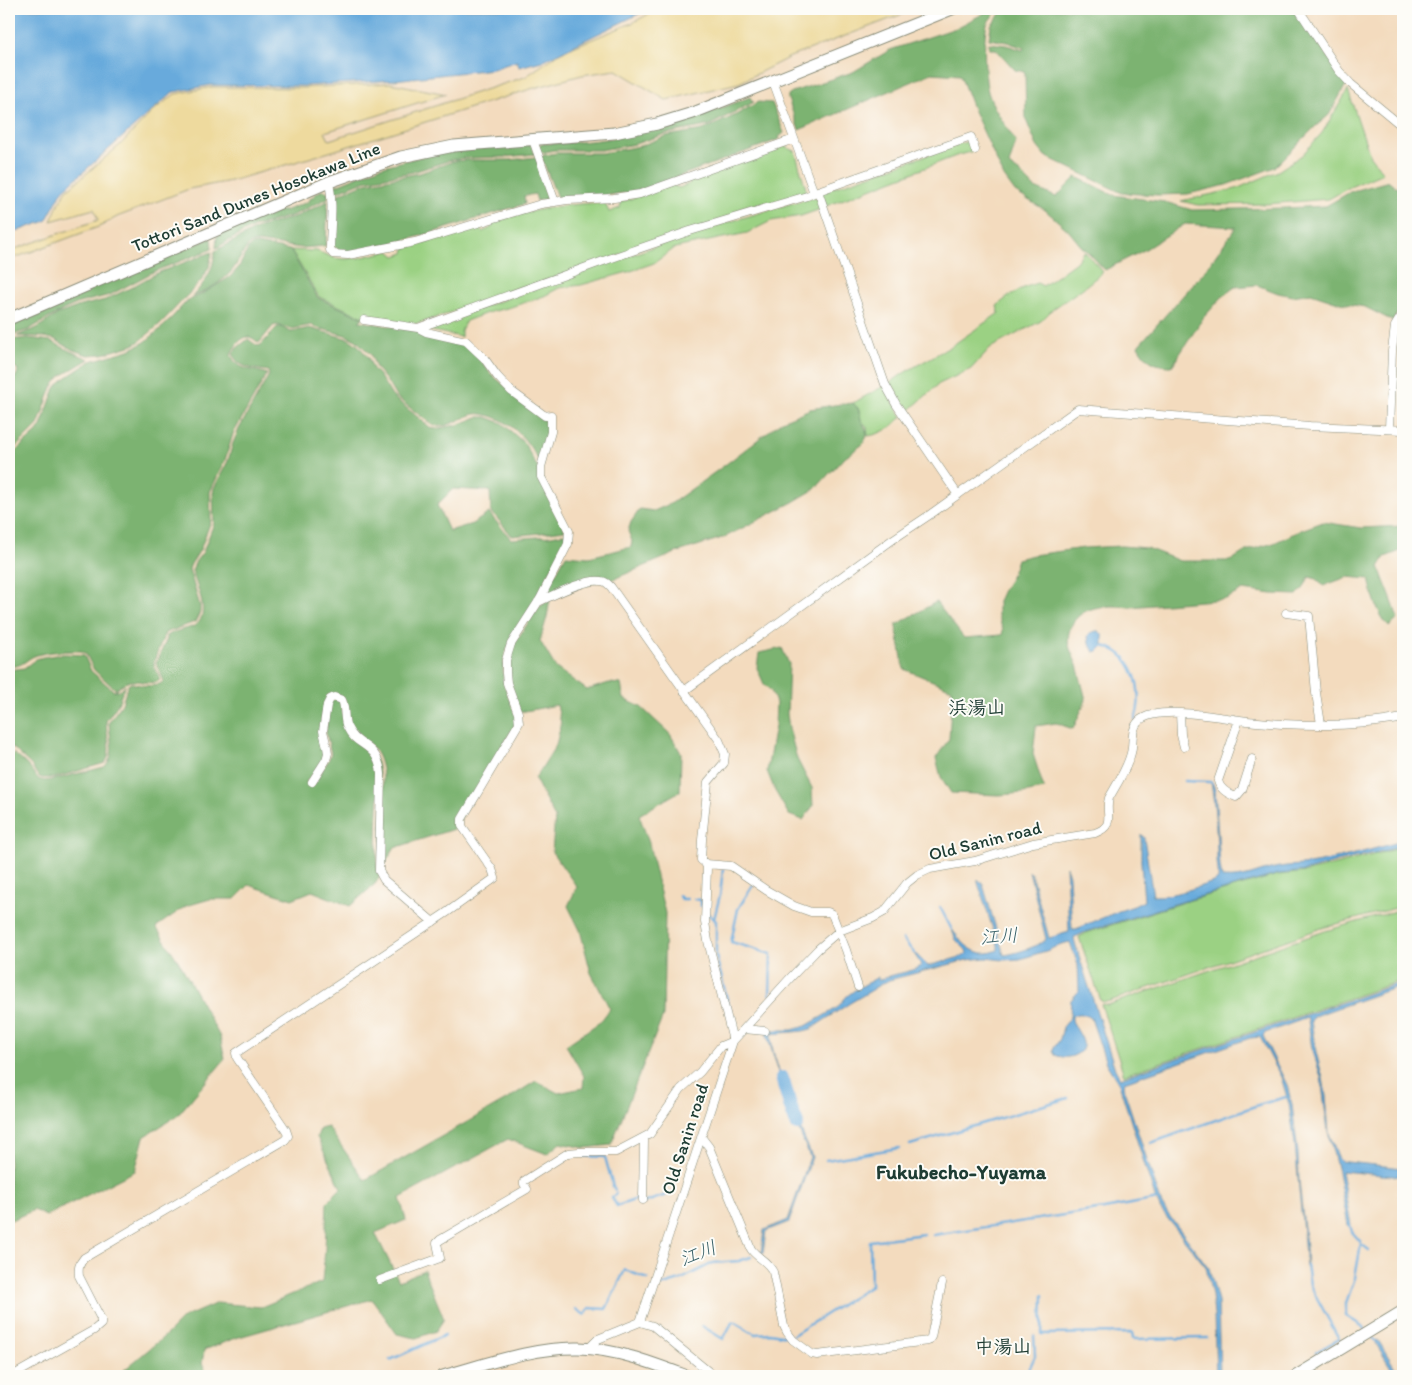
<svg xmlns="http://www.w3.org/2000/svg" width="1412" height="1385" font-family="Itim,'Klee One',sans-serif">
<rect width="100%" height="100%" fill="#fdfcf7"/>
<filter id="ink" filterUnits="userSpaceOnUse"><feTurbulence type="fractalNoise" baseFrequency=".02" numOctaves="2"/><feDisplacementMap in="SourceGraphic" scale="10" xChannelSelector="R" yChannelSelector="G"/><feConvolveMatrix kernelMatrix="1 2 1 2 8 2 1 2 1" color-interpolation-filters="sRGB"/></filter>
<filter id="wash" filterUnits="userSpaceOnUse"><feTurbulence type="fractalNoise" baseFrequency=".0096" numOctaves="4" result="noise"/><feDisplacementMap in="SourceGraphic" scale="20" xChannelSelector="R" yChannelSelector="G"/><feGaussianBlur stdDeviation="1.12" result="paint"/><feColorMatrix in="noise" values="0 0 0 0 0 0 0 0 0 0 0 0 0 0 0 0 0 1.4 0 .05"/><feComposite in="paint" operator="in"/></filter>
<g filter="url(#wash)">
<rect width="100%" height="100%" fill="#f3dbbe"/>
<path fill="#9bd183" stroke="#5d875c" d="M1348,90l22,66 13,17 -33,14 -21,12 -62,5 -69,1 -17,-4 55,-12 42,-18 24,-16 20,-22z
M970,141l1,11 -15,4 -130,50 -5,-14 138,-48z
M784,146l11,5 11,38v3l-386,131 -7,1 -50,-7 -44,-20 -28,-47 26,1 17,7 11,1 13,-1 31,-7 6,5 9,-3 1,-5 70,-21 4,1 3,4 9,-4 3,-6c38,-12 71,-19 111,-19l4,9 11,-4 1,-6 52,-17 6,3 10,-4 2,-4 51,-20 6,2 12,-3v-3z
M813,197l5,2 3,10 -20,7 -30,5 -24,12 -72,15 -21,15 -26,9 -47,13 -22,3 -15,8 -33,11 -24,6 -21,8 -5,9v7l-37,-8 2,-2 276,-97z
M1084,251l19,21 -20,16 -30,21 -12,12 -51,27 -19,21 -32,15 -34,30 -17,-30 19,-13 43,-24 49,-34 -2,-7c12,-11 24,-18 40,-23l6,3 33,-24z
M884,386l18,31c-10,10 -20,17 -34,19l-1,-9 -6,-7 -2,-11 -6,-6z
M1403,847v59l-81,22 -212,73 -5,1 -4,-1 -22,-64 7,-4 98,-31 94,-27 30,-3z
M1403,909v71l-279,95 -23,-71 7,1 217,-74z"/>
<path fill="#7cb371" stroke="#4e7852" d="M992,9h7c-4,5 -9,9 -12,15 -4,13 -3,58 2,71 6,17 18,32 27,47l-7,23 11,8 15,15 21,9 20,-20 37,18 52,7 27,8 93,-2 41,-2 24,-14 39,-11 14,12v113l-4,4 -6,11 -28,-14 -24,-4 -30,-10 -19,3 -14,-3 -21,-8 -22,2 -11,8 -21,23 -31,48c-18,0 -25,-5 -34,-20l66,-74 32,-45 -51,-3 -41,26 -39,20 -16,-17 -8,-7 -13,-16 -23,-20 -30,-18 -11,-15 -30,-66 -14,-36 -28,-2 -133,57 -11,-31v-4l4,-3 61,-20 37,-22 66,-22z
M1004,9h285l7,4 5,5 46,65 -18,32 -13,11 -41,41 -49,18 -38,9 -30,1 -36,-2 -77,-37 -8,-10 -11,-26 -1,-48 -10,-2 -19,-21h-7v-6l17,2 17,5 1,-2 -17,-6 -18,-3 2,-14z
M750,97l2,4 2,1 -44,23 -8,2 -37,7 -30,10 -34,6h-46l-15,3 -2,-6 2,-3c24,-1 49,-2 73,-6 47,-10 93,-23 137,-41z
M758,102l14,1 12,30 -5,4 1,2 -133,49 -15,4 -23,3 -52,2 -16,-41 15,-3h46l38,-7 26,-10 37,-6 31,-14z
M530,144l2,3 3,7 -30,3 -40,1 -14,2 -38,12 -49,9 -30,12v-7l46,-19 64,-16z
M536,157l14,41 -13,3 -2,-7 -11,2 1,8c-47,13 -93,31 -141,41 -12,3 -25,7 -38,7 -5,-1 -10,-3 -13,-7l2,-37 -1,-12 32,-13 54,-10 34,-12 13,-1h43z
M323,190l5,2v6l-34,17 -41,12 -37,21 1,-12 54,-25h13l23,-9 11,-10z
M328,201l-2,43 -1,2 -23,2 -44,-6c-2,0 -6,1 -8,2 -4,2 -14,23 -20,29 -10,10 -25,19 -38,24 14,-16 21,-25 23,-46l45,-24 37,-11z
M211,238l1,11 -57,22 -45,24 -31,8 -16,7 -35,20 -19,6v-13z
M256,244l34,6 28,48 45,20 -4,3 53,9 12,5 17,3 26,7 8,7 15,21 57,49 2,6 -9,35c-11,-20 -26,-40 -49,-47 -5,-1 -11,-3 -16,-2 -14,3 -29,17 -44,10l-35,-27 -10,-17 -10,-12 -5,-13 -15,-15 -11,-5 -31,-8 -2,-2 -21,4 -14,-4 -4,1 -14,17c-3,-1 -4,-4 -7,-5 -9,-5 -19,10 -21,17 7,17 22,13 36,19l-34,60 -8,26 -15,32 1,29 -11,29 -9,14 -2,5 11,37v6l-5,10 -30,11 -11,28c-1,8 5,12 6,19 -9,6 -19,0 -29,1 -5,0 -10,5 -15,8l-2,-1 -20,-18 -8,-16 -5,-3c-14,0 -30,0 -44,4 -12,4 -12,11 -28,12v-178l2,-7 4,-29 5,-6 17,-15 4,-6 14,-38 6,-7 30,-20 38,-11 16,-8 20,-17 21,-23 16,-8 28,-17 9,-10 10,-20 3,-2z
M212,252l-3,15 -8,14 -40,42 -21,18 -7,4 -30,9 -15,1 -15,-5 -19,-11 -10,-2 -27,-1 20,-8 21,-14 22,-8 25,-6 25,-12 27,-15z
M277,327h4l10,5 18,-4 40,11 9,6 10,12 5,12 6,6 13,21 39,32 4,1 22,-4 21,-8h8l16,6 22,20 11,20 4,5 1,9 25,53 -15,2 -38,4 -21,-25 -1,-20 -37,-2 -16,16 12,26 23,-7 17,-11 22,26 40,-3 15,-3v9c-12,21 -23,43 -35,65 -12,21 -29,40 -28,66 0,17 10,32 14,48l-58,100 1,6 -66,21 -13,23 2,-93c-1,-13 -4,-25 -14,-34 -5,-4 -12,-6 -16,-11 -8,-12 -2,-24 -8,-33 -2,-3 -6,-6 -10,-5 -12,0 -14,27 -14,36 1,9 6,17 3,27 -3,11 -12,15 -18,24l7,4 16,-27 2,-6 -5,-20 3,-30 2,-2 5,-2 3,1c6,12 2,26 12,36 8,10 22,14 26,27 4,14 2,31 1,46 -1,19 -1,39 -1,58l3,9 -5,8 -25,22 -38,-15 -20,8 -43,-14 -14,14h-25l-24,7 -30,21 26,40 38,70 5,22 -47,56 -34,22 -9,34 -89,45 -12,-6 -25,11v-448l1,-16 4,-4c4,5 11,9 15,14 9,11 7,15 23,13l52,-13c13,-11 5,-31 5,-45l13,-18 6,-19 3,-2c11,2 24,6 33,-2l-8,-18 11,-24v-3c8,-6 18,-6 27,-10 19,-11 1,-41 -2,-56l4,-9 7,-9 11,-29 -1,-30 1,-5 14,-27 5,-18 6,-14 30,-54 -1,-4c-13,-2 -32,-3 -35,-18l4,-5 11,-9 8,6 3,1 3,-2z
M28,338l23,3 19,10 19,8 -28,17 -9,11 -14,38 -24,24 -2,6 -1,12 -2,10v-96l6,-3 3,-6 -1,-4 -8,-3v-25z
M853,403l5,6 3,11 5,9 1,7 -4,8 -21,16 -27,29 -22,13 -68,35 -47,15 -69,29 -3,-2 -64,19 24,-43 23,2 42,-10 1,-6 -4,-10 3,-9 9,-13 14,2 18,-8 53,-38 57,-44 28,-12 24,-4z
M1323,522l38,6 42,-2v24l-18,7 -6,10c6,18 14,34 19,52l-9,8c-12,-14 -16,-31 -20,-48l-22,-2 -24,9 -6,-7 -8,-2 -6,12 -6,6 -25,-1 -29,-4 -17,9 -97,8c-26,-3 -58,-1 -61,32 0,8 6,19 9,26 3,12 6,23 9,35l-13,29 -17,-6 -20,3 -3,28 11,35 -21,4 -24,2 -48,-2 -10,-16 -5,-19 13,-19 3,-50 -48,-20 -8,-44 40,-23 28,36 38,-3 1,-5 -5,-13v-16l5,-11 8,-13 6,-18 16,-4 51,-7 37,-2 26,2 33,13h50l16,-10 28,-8 27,-13z
M550,599l-3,18 -7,24 16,27 31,22 22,-7 12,1 3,15 17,8 29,27 11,19 -1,38 -41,24 10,28 5,25 11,45 -2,103 -52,129 -26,3 -25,-5 -13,11 -39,-15 -108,59 6,22 -31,13 24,48 25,-11 20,49 -8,12 -20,7 -19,-4 -25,-35 -133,38 -35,13 -2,14 6,12h-91l49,-41 17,-17 34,-15 44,4 61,-25 3,-32 2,-48 14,-14 -24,-51 3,-8 8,-2 37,53 141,-80 30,-19 22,12 25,-5 1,-12 -18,-31 34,-23 10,-13 -19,-36 -11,-43 -12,-24 9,-19 -25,-35 3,-34 -20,-39 21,-34 5,-21 -4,-19 -37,7 -13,-40 5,-25 26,-39z
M782,648l7,16 -2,50 2,14 8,31 15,29 1,18 -10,14 -14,-5 -14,-24 -8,-20 8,-45 1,-23 -5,-12 -7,-7 -7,-16 2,-15z
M64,654l20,1 7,16 23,20 6,-1 5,-5 -7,19 -12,17c0,13 7,31 -1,42l-51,15h-12l-4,-2 -7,-11 -18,-17h-3l-1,4v-82l15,-2 12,-9 7,-2z"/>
<path fill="#eeda9e" stroke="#868c69" d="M658,9h258l-126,48 -51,26 -73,17 -50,-30 -34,5 -48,13 -201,63 -102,30 -42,8 -72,28 -16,9 -92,34v-9l89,-31 -4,-11 -43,12 7,-16 9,-15 53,-45 33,-34 22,-17 37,-7 90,1 88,-5 56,11 -121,38 4,8 196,-63 36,-25 71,-29z"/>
<path fill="#68aadc" stroke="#447488" d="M9,9h640l-107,52 -23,6 -2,-6 -24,8 -99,11 -90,6 -93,-1 -38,7 -110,98 -17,31 -37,13z
M1096,631h3l4,5v10l-5,5 -4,1 -5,-9 -1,-7 2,-3z
M1211,782l2,2 2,6 5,76 2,12c25,2 35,-7 57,-11 10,-2 20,-1 30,-3 32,-5 63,-15 94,-23v5l-66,16 -30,9 -28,3 -98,28 -96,30 -10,5 -1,3 41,129 5,9 283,-96v3l-86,30 -4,2 -2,4 5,31 7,26 3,18 3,37 10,26 2,2 6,1 56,6v9l-62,-6 10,54h-3l-10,-53 -10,-40 -7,-55 -9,-28 -4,-29 -1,-2 -42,15 -2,3 24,49 5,20 6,48 1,27 7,68 1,21 -1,-2 -11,-123 -6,-40 -8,-27 -21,-40 -10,1 -126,44 -1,5 39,118 6,9 41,54 9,33 2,75h-4l-2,-61 -2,-20 -6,-28 -45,-57 -6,-13 -36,-113 -13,-21 -15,-45c-6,-4 -13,-6 -19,-2 0,3 0,6 2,8 4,10 18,23 1,31 -6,3 -13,3 -20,0l-2,-4 1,-3 6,-9 3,-12 6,-7 1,-4 1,-16 8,-9 -1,-26 -8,-23 -9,2 -12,6 -29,9 -17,1 -17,-2 -19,2 -78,20 -15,8v1l-24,14 -39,26 -8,2 -32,3c-1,16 12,46 17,62h-2l-19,-61v-4l3,-1h22l14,-4 31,-18 10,-12 8,-6 23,-13v4c13,-8 34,-8 43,-15 -1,-5 -6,-9 -8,-15l15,15 36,-10 3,-3 -1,-3 -10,-10 -5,-12c12,16 25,32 47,22v-5l-20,-62v-4l5,6 21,70c10,-1 36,-9 42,-16l-17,-68 2,2 18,65 20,-6 -3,-66 3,10 3,53h4l43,-18 15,-5 10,-5 -3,-39v-28l3,4 9,58c19,1 43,-9 61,-14l4,-3c1,-6 -1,-13 -1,-19 0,-26 -2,-53 -6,-78z
M792,1108l20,49 -23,65 -23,9 -3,22h-2l3,-23 24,-10 22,-63 -20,-48z
M1378,1340l22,36h-4l-21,-34z"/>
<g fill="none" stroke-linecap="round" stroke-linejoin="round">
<path stroke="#68aadc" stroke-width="2.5" d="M1101,646c33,3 44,47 34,73
M1185,781l25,1 2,1
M753,885l-15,24 -7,33 40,12 -1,40
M679,896l3,3h5
M694,899l7,1v6
M940,907l12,23
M708,914l8,7v35l19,74
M714,919l6,-24 3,-26
M903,939l11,14
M1151,1143l107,-38 28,-8
M910,1145l158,-47
M584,1156l21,1 8,29 2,4
M826,1160l73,-12
M616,1193l-4,5 5,8 23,-8v6l32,-11
M1349,1222l3,10 8,9 1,3 -6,34 -9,25v13l16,10 4,5
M933,1235l171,-26 54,-10
M1361,1244l8,6
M1307,1265l3,20 29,54 -23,13
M657,1284l4,2 19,-6 33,-17 26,-2 12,-4
M1043,1295l-1,39 90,-1 1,6 74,-1
M576,1309l9,6 4,-7 17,1 19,-39 23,9
M702,1326l21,13 10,-18 22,13 15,-1 17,3
M793,1335l78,-49 -1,-45 54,-7
M1370,1335l8,9
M390,1360l55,-25
M1026,1376l9,-20 -1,-20"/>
<path stroke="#68aadc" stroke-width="14" d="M782,1078l9,30 6,16"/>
</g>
</g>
<g filter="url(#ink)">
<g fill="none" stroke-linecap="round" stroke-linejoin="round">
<g stroke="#898c79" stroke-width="9">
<path id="street" d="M1296,9l3,1 40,61 12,13 52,43
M773,81l41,112
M533,140l22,62
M329,182c5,23 1,45 1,68l3,4 15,1 67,-13 126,-38 26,-4 47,-2 26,-4 154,-55
M818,191l67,193 11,20 62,91
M418,328l191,-69 81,-28 117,-35 11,-5 153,-54 4,13
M1389,429l3,-78 3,-25 8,-13
M1286,613l23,3 7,77 5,31
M684,691l208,-151 36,-24 150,-107 232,17 93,4
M1180,713l1,22 3,12
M1239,720l-21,61c2,8 10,13 18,16l6,-7 10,-31
M312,782l14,-22 2,-7 -1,-6 -4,-16 4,-26 3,-6 4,-2 8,3c4,8 1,19 5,27 10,22 31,15 34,47l-2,97 5,9 49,42
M706,864l25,2 35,24 28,16 17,6h17l4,2 14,36 12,37
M744,1029l21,2
M702,1138l7,9 42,102c6,9 17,12 22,23l11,54 3,6 6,8 19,14 5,1 111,-14 3,-4 11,-54
M643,1200l1,-59 -1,-3
M380,1280l60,-22 -3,-15 3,-3 87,-51 -3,-5v-3l44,-28 11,-1h37l34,-18 31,-45 19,-17 21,-26 12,-5 -25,-100 -3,-19 2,-55 -2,-4 -4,-3 1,-20 6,-58 16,-19 1,-9 -6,-14 -108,-153c-3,-3 -5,-6 -10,-6 -15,-3 -49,15 -63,21
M640,1322l13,4 61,50
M588,1349l10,-10 42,-17 93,-281 59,-65 26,-27 21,-18 34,-13 11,-6 23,-29 10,-8 13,-6 45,-8 58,-18 62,-10c22,-8 9,-19 14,-35 8,-14 18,-29 22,-45 3,-11 -1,-23 8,-32 18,-16 79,-4 101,-1 14,2 28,3 42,4 40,2 81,2 121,-6
M12,1376l82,-46 7,-6v-5l-22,-43c-1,-8 0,-12 5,-18l201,-118 3,-4 -2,-6 -49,-72 -1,-5 210,-140 49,-35 -3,-9 -30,-43v-7l57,-96 -1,-10 -11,-30 -1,-10v-13l5,-16 29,-45 28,-55 1,-13 -28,-54v-10l10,-35v-17l-6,1 -34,-25 -14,-15 -13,-18 -18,-17 -40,-9 -8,-4 -54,-8"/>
</g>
<g stroke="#898c79" stroke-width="13">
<path id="secondary" d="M9,319l320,-137 72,-25 53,-11 160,-13 43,-9 36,-11 259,-104
M443,1376c44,-12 90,-29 136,-28 37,1 73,15 108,28
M1296,1376l107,-65"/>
</g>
<use href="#street" stroke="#fff" stroke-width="8"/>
<use href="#secondary" stroke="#fff" stroke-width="11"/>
</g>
</g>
<g text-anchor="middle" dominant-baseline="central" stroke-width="4" stroke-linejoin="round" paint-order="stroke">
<g font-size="18" fill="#1f3d34" stroke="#fdfcf7">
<text transform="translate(256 197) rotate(-22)">Tottori Sand Dunes Hosokawa Line</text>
<text transform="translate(985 841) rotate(-14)">Old Sanin road</text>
<text transform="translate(685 1139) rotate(-72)">Old Sanin road</text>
</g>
<g font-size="19" font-weight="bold" fill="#1f3d34" stroke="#fdfcf7">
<text x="977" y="707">浜湯山</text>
<text x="1003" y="1346">中湯山</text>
</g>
<g font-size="19" font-style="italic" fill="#355e66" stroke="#fdfcf7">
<text transform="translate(999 936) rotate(-4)">江川</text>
<text transform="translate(698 1253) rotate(-21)">江川</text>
</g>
<g font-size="20" font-weight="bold" fill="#1f3d34" stroke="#fdfcf7">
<text x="961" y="1172">Fukubecho-Yuyama</text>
</g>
</g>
<rect width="1412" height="1385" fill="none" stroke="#fdfcf7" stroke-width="30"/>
</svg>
